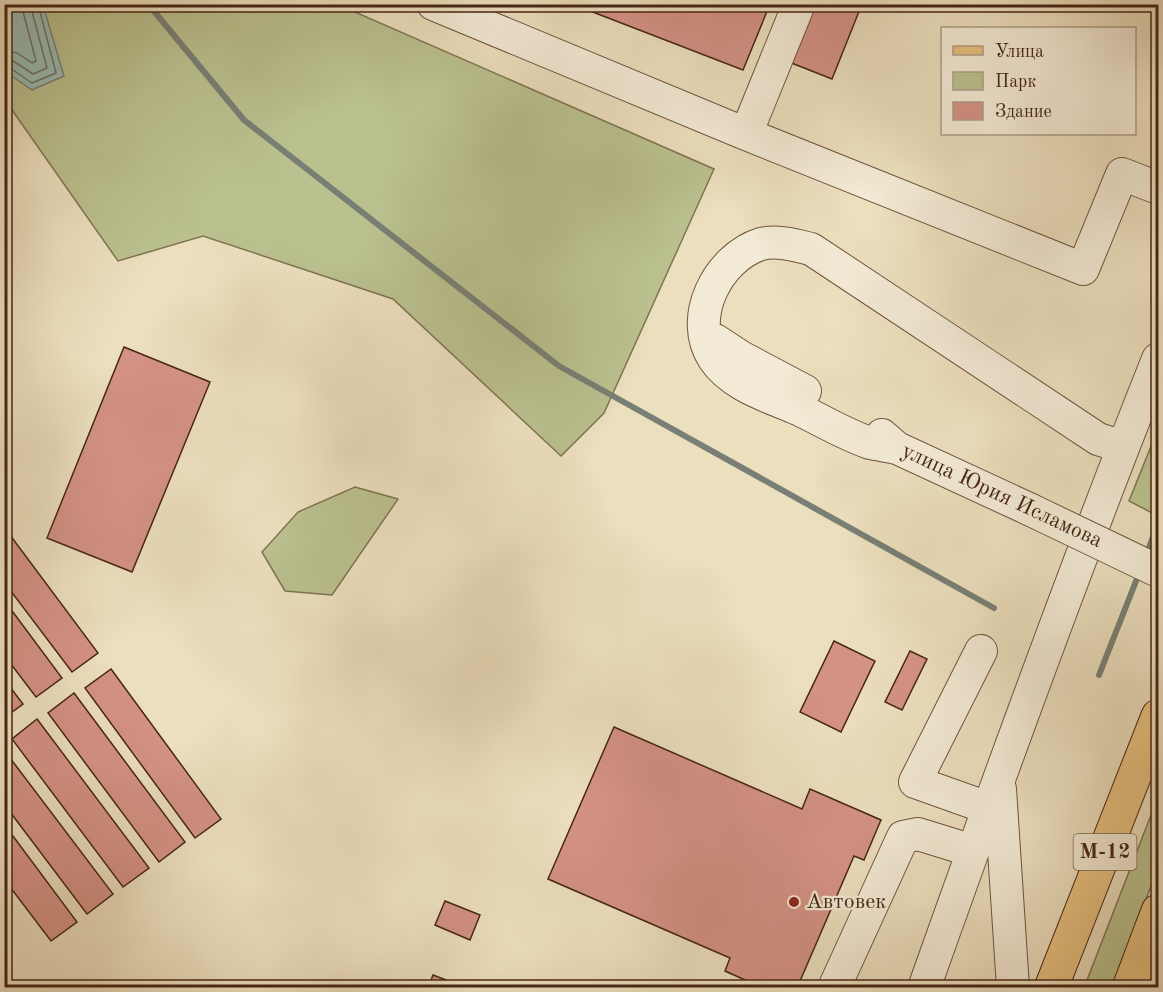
<svg xmlns="http://www.w3.org/2000/svg" width="1163" height="992" font-family="'Old Standard TT',serif">
<rect width="100%" height="100%" fill="#ecdfbe"/>
<filter id="stains"><feTurbulence type="fractalNoise" baseFrequency=".00333" numOctaves="4"/><feColorMatrix values="0 0 0 0 .2 0 0 0 0 .09 0 0 0 0 .02 0 0 0 .5 -.17"/></filter>
<radialGradient id="worn" r=".72"><stop offset=".6" stop-color="#630" stop-opacity="0"/><stop offset="1" stop-color="#630" stop-opacity=".3"/></radialGradient>
<path fill="#bac18f" stroke="#807452" stroke-width="1.5" d="M4,5h335l375,164 -110,244 -43,43 -168,-157 -190,-63 -85,25 -113,-161z
M1158,429v87l-29,-15z
M355,487l43,12 -66,96 -47,-4 -23,-39 36,-40z
M1158,797v71l-46,119 -28,1z"/>
<path fill="#99bcb5" stroke="#788075" stroke-width="1.5" d="M5,4l38,1 21,71 -32,14 -26,-18z"/>
<g fill="none" stroke-linecap="round" stroke-linejoin="round">
<path stroke="#707165" stroke-width="1.5" d="M4,50l13,3 15,10 4,-2 -15,-57
M4,59l9,2 20,13 14,-6 -17,-64
M4,67l6,1 22,15 24,-10 -18,-69"/>
<path stroke="#788075" stroke-width="6" d="M148,4l96,116 315,246 435,242
M1146,556l12,-33
M1099,675l41,-104
M977,988l1,-1"/>
</g>
<path fill="#d49286" stroke="#462615" stroke-width="1.5" d="M572,4h198l-27,66z
M813,4h49l-30,75 -43,-17z
M124,347l86,35 -78,190 -85,-34z
M4,527l94,126 -26,19 -68,-90z
M4,600l58,78 -26,19 -32,-42z
M834,641l41,20 -34,71 -41,-20z
M910,651l17,8 -25,51 -17,-8z
M111,669l110,150 -26,19 -110,-150z
M4,679l19,25 -19,14z
M74,693l111,149 -26,20 -111,-149z
M37,719l112,149 -26,19 -111,-148z
M614,727l188,82 8,-20 71,31 -17,40 -10,-4 -57,132h-34l-38,-17 5,-13 -182,-79z
M4,750l109,144 -26,20 -83,-110z
M4,824l73,98 -26,19 -47,-62z
M445,901l35,14 -10,25 -35,-15z
M433,975l34,13h-39z"/>
<g fill="none" stroke-linecap="round" stroke-linejoin="round">
<g stroke="#70543f" stroke-width="34">
<path id="minor" d="M433,4l313,130
M799,4l-53,130 337,135 39,-95 36,14
M715,340l26,17 64,34
M882,435l15,13 134,62
M897,448c-8,-2 -18,-3 -27,-5 -24,-8 -47,-22 -70,-33 -29,-13 -67,-23 -86,-51 -27,-40 3,-101 47,-115 15,-4 34,1 50,5l287,190 25,8
M981,651l-66,131 73,26
M1000,789l13,199
M834,988l69,-151 15,-3 55,17
M924,988c75,-211 151,-421 234,-629"/>
</g>
<g stroke="#462615" stroke-width="35">
<path id="major" d="M1051,988l107,-272
M1129,988l29,-77"/>
</g>
<use href="#minor" stroke="#f3ead5" stroke-width="32"/>
<use href="#major" stroke="#e6c07f" stroke-width="33"/>
<g stroke="#70543f" stroke-width="34" stroke-linecap="butt">
<path id="minor-bridge" d="M1031,510l127,61"/>
</g>
<use href="#minor-bridge" stroke="#f3ead5" stroke-width="32"/>
</g>
<circle fill="#8f2418" stroke="#f3ead5" stroke-width="2" cx="794" cy="902" r="6"/>
<g text-anchor="middle" dominant-baseline="central" stroke-width="4.5" stroke-linejoin="round" paint-order="stroke">
<rect fill="#f3ead5" stroke="#7a614f" stroke-width="1.5" x="1073.5" y="834" width="63" height="36" rx="4.5"/>
<g font-size="21" font-weight="bold" fill="#462615">
<text x="1105" y="852">М-12</text>
</g>
<g font-size="22" fill="#462615" stroke="#f3ead5">
<text transform="translate(1002 496) rotate(25)">улица Юрия Исламова</text>
</g>
<g font-size="22" fill="#462615" stroke="#f3ead5" text-anchor="start">
<text x="806" y="902">Автовек</text>
</g>
</g>
<rect width="1163" height="992" fill="none" stroke="#ecdfbe" stroke-width="24"/>
<rect x="6" y="6" width="1151" height="980" fill="none" stroke="#462615" stroke-width="3"/>
<rect x="12" y="12" width="1139" height="968" fill="none" stroke="#462615" stroke-width="1.5"/>
<rect x="941" y="27" width="195" height="108" fill="#f3ead5" stroke="#ae9c88" stroke-width="1.5"/>
<rect x="953" y="46" width="30" height="9" fill="#e6c07f" stroke="#ae9c88" stroke-width="1.5"/>
<text x="995" y="57" font-size="18" fill="#462615">Улица</text>
<rect x="953" y="72" width="30" height="18" fill="#bac18f" stroke="#ae9c88" stroke-width="1.5"/>
<text x="995" y="87" font-size="18" fill="#462615">Парк</text>
<rect x="953" y="102" width="30" height="18" fill="#d49286" stroke="#ae9c88" stroke-width="1.5"/>
<text x="995" y="117" font-size="18" fill="#462615">Здание</text>
<rect width="100%" height="100%" filter="url(#stains)"/>
<rect width="100%" height="100%" fill="url(#worn)"/>
</svg>
